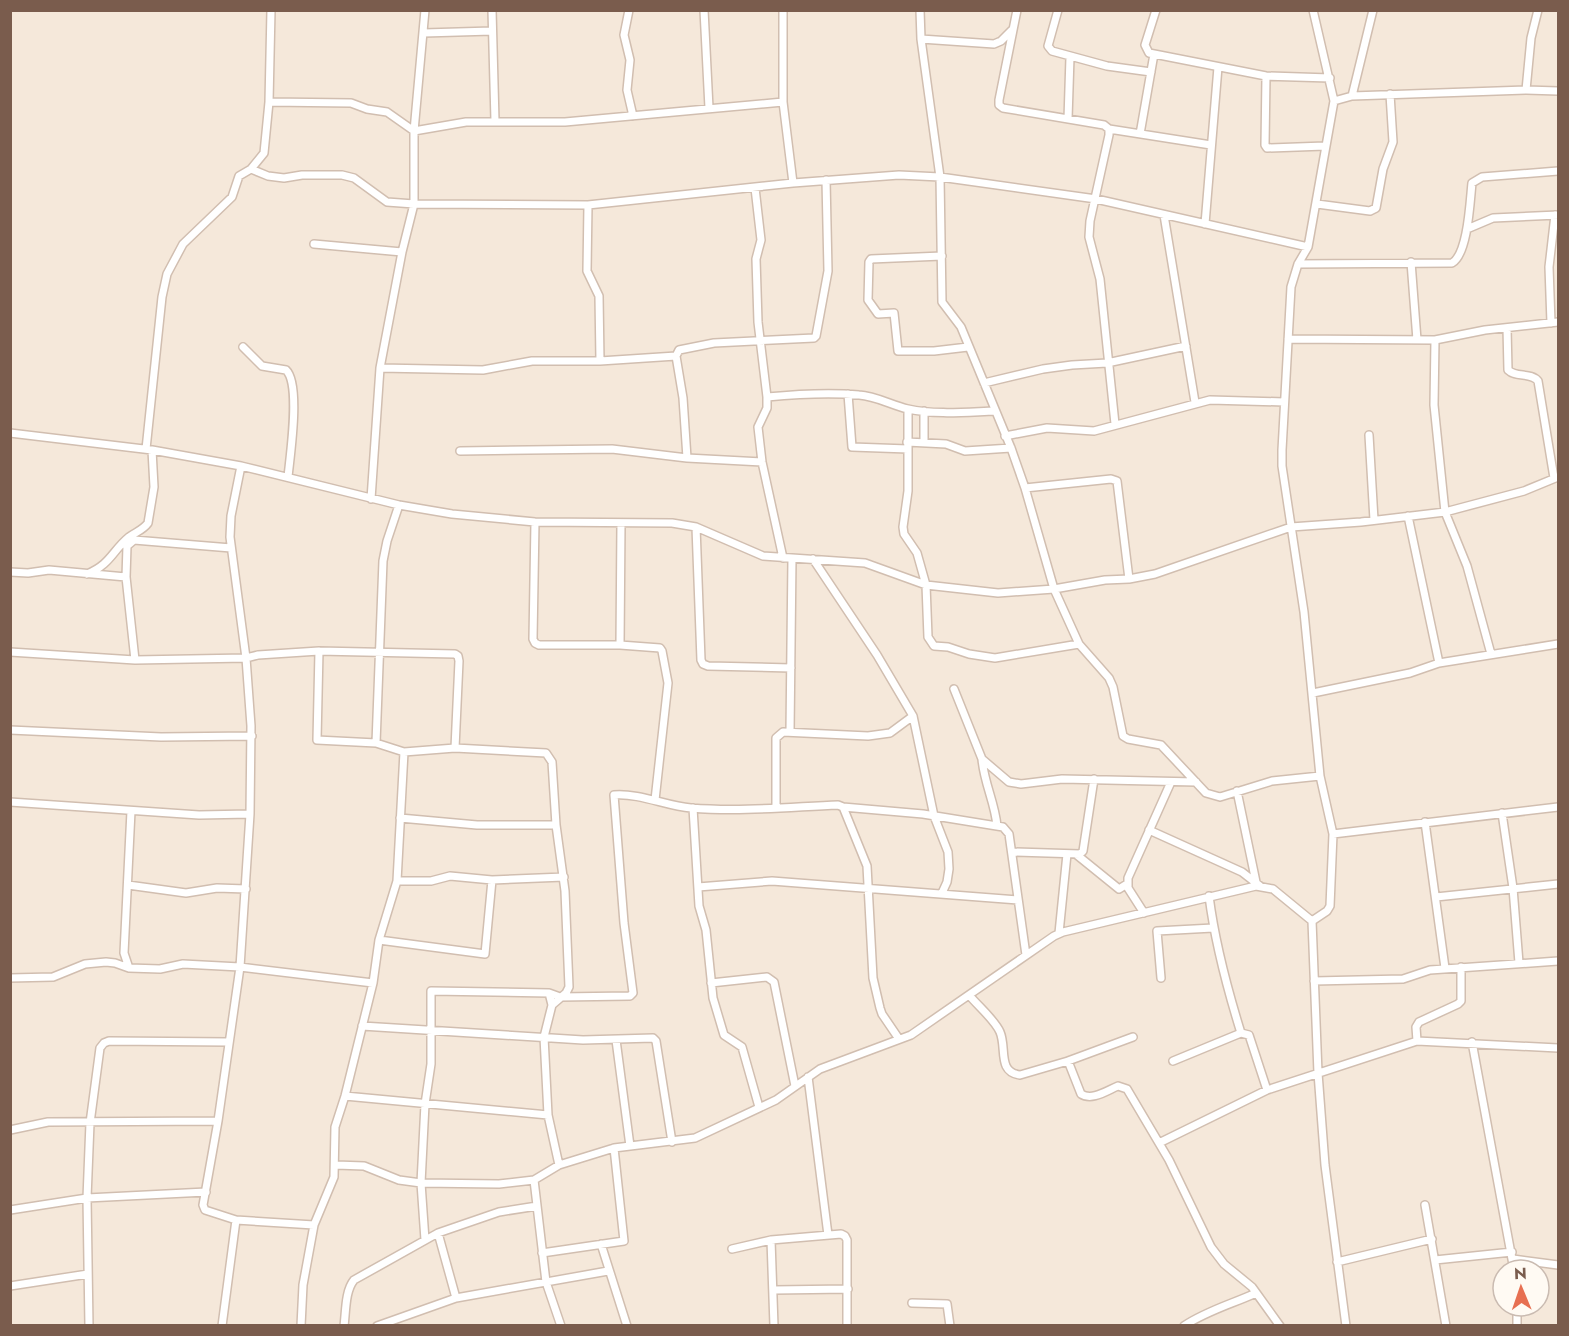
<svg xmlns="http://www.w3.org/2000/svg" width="1569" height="1336" font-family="Jost,sans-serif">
<rect width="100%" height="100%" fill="#fdf6ec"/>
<path fill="#f5e8da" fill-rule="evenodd" d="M10,11h1548v1314h-1547zM1503,1270h36v36h-36z"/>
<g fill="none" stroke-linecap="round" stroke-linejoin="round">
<g stroke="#d1beb0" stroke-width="10">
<path id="minor" d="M492,10l3,111
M629,10l-5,25 6,25 -3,30 6,26
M704,10l5,98
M783,10v92l10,81
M920,10l1,29 19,138 2,125 19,25 50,121 14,40 29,101 25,55 30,34 4,9 10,49 5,3 33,6 45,48 14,4 52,-16 48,-5
M1017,10l-18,90v5l4,3 101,17 5,4 102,16
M1058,10l-10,36 4,5 55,15 44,6
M1156,10l-11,35 4,8 117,23 64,2
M424,33l68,-2
M921,39l73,5 7,-3 11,-11
M1266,76l-1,69 2,3 58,-2
M1526,90l5,-52 7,-28
M1352,96l21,-86
M1334,101l18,-5 174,-6 32,1
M269,102l82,1 16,6 20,3 27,19 52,-9h99l218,-20
M1068,119l2,-62
M1109,129v6l-19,86 -1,16 11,42 15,145
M1140,134l14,-80
M251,169l17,7 16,2 18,-3h40l12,3 33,24 27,2 174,1 205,-22 106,-8 41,2 156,22 212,48
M755,188l6,52 -5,19 2,63 9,75v11l-9,19 4,35 21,96
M1317,204l53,7 6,-3 7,-39 10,-27 -3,-48
M588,205l-1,66 12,25 1,65
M1164,215l31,187
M1205,224l13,-157
M1467,229l26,-11 65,-3
M314,244l88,8
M942,256l-71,3 -2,3 -1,38 10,14 16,-1 4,38h36l34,-4
M1411,262l6,78
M1298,264l154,-1c16,-9 18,-62 20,-80l10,-6 76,-6
M1551,323l-2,-56 6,-52
M1507,328l1,42c8,8 23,2 30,11l16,97
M1288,339l147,1 50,-10 73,-8
M1435,340l-1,65 11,107 22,54 24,88
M243,347l19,19 24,4c15,14 4,86 2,107
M676,356l7,42 4,60
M380,368l103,2 49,-9h68l76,-5 3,-6 35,-7 100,-5 2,-2 12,-65 -2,-91
M984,383l59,-14 29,-4 35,-2 79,-17
M848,394l4,53 56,2
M767,397c31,-3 61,-5 92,-2 17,1 32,10 49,14 28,6 58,3 87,2
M908,409v82l-5,36 1,7 13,19 9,32 2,52 6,9 14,1 21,7 26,4 84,-14
M924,411v31
M10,433l142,17 89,16 158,39 53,9 83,8 137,1 24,4 67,29 102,7 61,22 72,8 56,-4 51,-9 24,-1 26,-5 136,-47 70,-5 84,-10 79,-21 34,-14
M1369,435l5,85
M1005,436l42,-8 47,3 116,-31 74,2
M907,442l39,2 19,7 46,-3
M146,449l16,-152 5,-23 16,-30 49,-47 7,-21 12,-7 13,-16 5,-51 2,-92
M460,451l152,-2 75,9 75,4
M1025,488l86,-9 6,2 12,98
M371,499l9,-131 22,-116 12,-48v-73l11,-121
M1408,516l31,147
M535,522l-2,117 2,4 4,2h81l40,3 2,3 6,32 -13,117
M696,527l5,133 2,4 5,2 83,2
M813,559l64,96 36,61 21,100 14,36 1,17 -2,13 -5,11
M10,572l18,1 21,-3 77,7
M87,574c24,-10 25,-23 42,-37 7,-5 14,-7 19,-14l6,-36 -2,-37
M620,645l1,-122
M319,651l-2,89 59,3 28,9 51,-4 91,5 6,9 4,63 9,66 4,96 -3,6 -14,12
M10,652l125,8 111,-2 12,-3 61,-4 136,3 3,2 1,5 -4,87
M135,660l-9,-83 1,-31 7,-6 97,8
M954,689l28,70 27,23 12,2 41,-5 134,3
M1313,693l97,-20 29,-10 119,-19
M10,730l151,7 91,-1
M790,732l2,-174
M376,743l7,-182 4,-20 12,-36
M982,759c2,24 13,44 15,67
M1237,791l19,91
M10,802l189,13 51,-1
M843,807l24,59 6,112 7,30 2,6 17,25
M693,808l6,98 7,24 7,68 11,37 18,12 17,60
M776,808v-70l7,-6 85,4 22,-3 23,-17
M1502,813l11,75 6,75
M400,818l77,7h79
M1425,822l20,146
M1149,830l93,42 18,14
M1333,834l225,-27
M1012,852l68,2 3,-3 11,-72
M1077,855l42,34 8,-5
M397,881h34l19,-5 42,4 72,-3
M128,885l58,8 31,-5 29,1
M698,887l74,-6 246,19
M1209,896c6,47 18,92 32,137
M1436,897l122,-13
M1144,913l-16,-25v-10l43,-96
M1312,921l15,-10 3,-5 3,-72 -13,-58 -16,-164 -22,-146v-16l9,-163 7,-23 10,-17 26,-146 -21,-91
M1312,921l6,152 7,92 21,161
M1059,933l8,-79
M379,940l106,14 7,-74
M129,968l-5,-15 7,-142
M10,978l43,-1 32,-13 21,-2 9,1 14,5 31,1 23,-5 57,3 133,16
M1161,978l-4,-47 56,-3
M1314,981l89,-2 27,-9 128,-9
M711,983l56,-6 7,5 21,104
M549,993l3,12 -8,32 4,78 11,50
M969,995c8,10 26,25 31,37 7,16 -3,40 20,43l48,-14 65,-24
M362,1026l221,14 70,-2 3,3 16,101
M616,1040l14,106
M1417,1041l-1,-14 3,-5 39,-18 3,-3v-34
M1472,1042l42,228
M1068,1061l13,33c11,7 25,-3 37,-8l9,3 42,71 42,87 13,17 28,23 28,39
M1173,1061l68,-28 8,2 18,55
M808,1077l20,158
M345,1096l203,19
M10,1130l38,-8 170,-1
M1159,1143l108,-53 150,-49 141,7
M336,1165l28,1 35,14 22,3 78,1 35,-4 25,-15 55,-17 81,-10 81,-38 44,-31 91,-34 143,-99 9,-4 193,-46 17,3 39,32
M534,1180l12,102 15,44
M1425,1205l21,121
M10,1210l77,-12 119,-6
M236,1220l78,5
M438,1233l18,65
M425,1240l-4,-57 4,-79 6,-40v-73l118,2 11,4 70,-1 3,-3 -9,-70 -10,-128c26,-2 52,11 77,13 49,4 99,-1 147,-3l5,2 80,7 80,13 6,7 17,121
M771,1240l3,86
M601,1244l26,82
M732,1249l39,-9 70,-6 4,2 2,4v86
M542,1253l82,-12 -10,-93
M1513,1259l45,6
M1435,1260l77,-8
M1337,1262l95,-23
M10,1286l78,-12
M774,1290l74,-1
M912,1303l35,1 3,22
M89,1326l-2,-128 3,-75 10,-75 4,-5 5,-2 120,1
M222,1326l14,-106 -31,-10 -2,-5 15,-84 22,-154 10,-153 1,-88 -5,-68 -16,-121 1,-21 10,-50
M301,1326l2,-41 11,-60 20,-48 1,-50 10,-31 28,-113 6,-43 18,-59 7,-129
M344,1326c2,-15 1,-35 10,-46l84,-47 61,-21 38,-6
M377,1326l79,-28 152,-27
M1184,1326c22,-15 48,-22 72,-33
M1517,1326v-20"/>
</g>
<use href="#minor" stroke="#fff" stroke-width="7"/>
</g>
<rect width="1569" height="1336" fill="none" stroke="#7a5c4d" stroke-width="24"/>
<g transform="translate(1521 1288) rotate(358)"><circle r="28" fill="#fffaf3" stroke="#cabbb1" stroke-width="1.5"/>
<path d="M0-4.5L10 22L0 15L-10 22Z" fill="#e76f51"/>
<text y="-9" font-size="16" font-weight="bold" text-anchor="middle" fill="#7a5c4d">N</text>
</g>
</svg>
